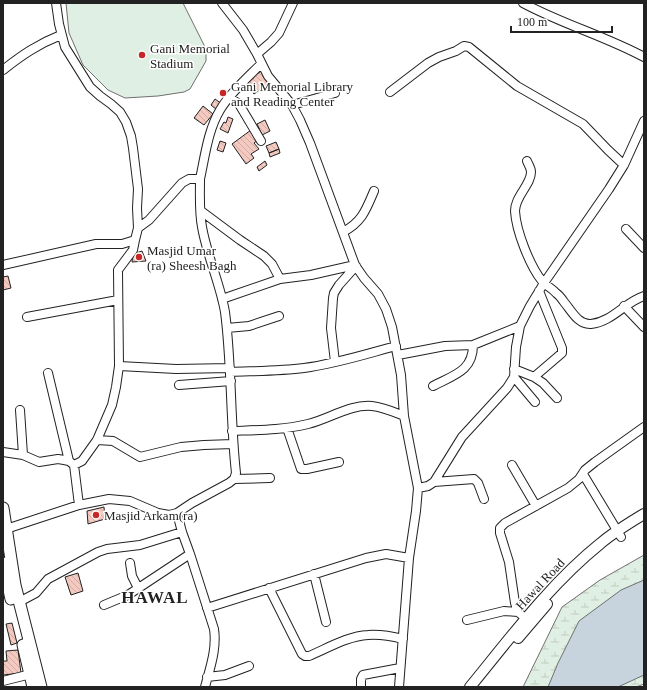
<svg xmlns="http://www.w3.org/2000/svg" width="647" height="690" font-family="'Times New Roman',serif">
<defs>
<pattern id="wetland-marsh" width="20" height="14" patternUnits="userSpaceOnUse"><rect width="20" height="14" fill="#e0efe3"/><path d="M1 5h8M5 5V1M11 12h8M15 12V8" fill="none" stroke="#c0cdc2"/></pattern>
<pattern id="building-back-hatch" width="6" height="6" patternUnits="userSpaceOnUse"><rect width="6" height="6" fill="#f3c9c0"/><path d="M-1 5l2 2M0 0l6 6M5-1l2 2" fill="none" stroke="#d0aca5"/></pattern>
</defs>
<rect width="100%" height="100%" fill="#fff"/>
<path fill="#e0efe3" stroke="#6f6f6f" d="M66,3h117l23,46v12l-16,28 -6,3 -26,4 -33,2 -17,-8 -25,-25 -14,-32z"/>
<path fill="url(#wetland-marsh)" stroke="#6f6f6f" d="M644,555v129l-8,3h-113l39,-80 38,-27z"/>
<path fill="#c7d3dd" stroke="#6f6f6f" d="M644,580v95l-26,12h-70l10,-24 21,-42 42,-31z"/>
<path fill="url(#building-back-hatch)" stroke="#222" d="M261,71l9,12 -16,11 -8,-12z
M215,99l7,5 -5,6 -6,-5z
M203,106l10,8 -9,11 -10,-7z
M228,117l5,2 -5,14 -8,-4 4,-7 2,1z
M265,120l5,11 -8,4 -5,-11z
M251,130l7,10 -4,3 5,6 -8,5 3,4 -8,6 -14,-20z
M220,141l6,2 -3,9 -6,-2z
M276,142l3,7 -10,4 -3,-7z
M279,149l1,4 -10,4 -1,-4z
M265,161l2,4 -8,6 -2,-4z
M142,251l4,10 -14,1 1,-8z
M8,276l3,12 -8,2v-13z
M104,507l1,12 -17,5 -1,-13z
M78,573l5,18 -12,4 -6,-18z
M12,623l5,20 -6,2 -5,-21z
M18,650l3,23 -18,2v-14h4l-1,-10z"/>
<g fill="none" stroke-linecap="round" stroke-linejoin="round">
<g stroke="#222" stroke-width="10">
<path id="minor" d="M222,3l21,27 14,24 11,22 24,29 8,15 10,23 45,122 9,13 14,16 8,15 6,18 9,48 3,41 14,72 -2,23 -7,47 -10,129
M523,3c39,21 82,33 121,54
M257,54l14,-12 8,-9 14,-30
M3,70c19,-15 35,-26 58,-35
M390,92l38,-29 11,-6 17,-6 8,-5 5,1 48,39 66,38 25,26 16,15
M229,97l10,7 22,37
M292,105l43,-12
M527,161c1,3 4,7 4,11 0,13 -16,24 -16,39 1,20 15,55 27,70 4,5 10,7 14,12 3,2 6,6 8,9 7,8 14,23 27,22 21,-2 34,-22 53,-28
M200,179c0,16 -1,32 2,48 5,29 18,56 23,85 7,53 5,107 11,161l-2,6 -5,4 -37,20 -15,10 5,19 8,22 24,75c3,20 -4,39 -9,58
M201,211l39,29 24,16 8,8 8,15
M138,228l11,-8 33,-37 7,-4h11c5,-23 8,-49 20,-69 10,-17 27,-32 41,-46
M626,229l18,19
M343,232c19,-10 23,-22 31,-41
M3,265l93,-21h26l13,-4
M222,299l58,-20 31,-4 44,-10
M624,306l20,21
M27,317l91,-17
M227,328l22,-2 30,-10
M398,355l47,-9 28,-1 47,-19
M335,362l-4,-34 2,-30 1,-5 5,-8 17,-19
M119,366l57,3 54,-1
M514,369l20,8 9,6 14,15
M231,372c24,-1 49,-1 73,-4 31,-4 62,-14 92,-22
M48,373l21,88
M514,377l21,25
M534,377l28,-24v-5l-23,-57
M179,385l52,-4
M433,386c21,-11 40,-15 40,-41
M20,410l3,45
M287,428l14,41h6l32,-7
M232,431c26,-1 51,-1 76,-7 21,-5 42,-20 64,-18 11,1 22,6 32,10
M97,440l16,1 27,16 41,-10 23,-2 29,-1
M3,452l20,3 16,7 19,-3 6,1 5,1 5,4 8,-4 15,-21 15,-35 4,-18 3,-21 -1,-96 15,-20 2,-10 3,-12 -1,-20 1,-19 -5,-41 -2,-12 -5,-14 -6,-10 -9,-8 -11,-8 -10,-9 -25,-40 -6,-23 -3,-21
M74,465l5,40
M512,465l24,41
M583,474l38,63
M234,479l36,-1
M434,482l40,-3 4,4 6,16
M418,488l10,-2 6,-4 28,-45 45,-49 7,-11 2,-30 4,-21 10,-20 14,-23 65,-94 15,-24 20,-44
M3,530l76,-25 30,-6 21,2 28,12 11,2 8,-2
M130,563l2,13 6,12
M314,574l12,48
M269,588l33,66 3,2h4c19,-8 39,-20 59,-21 12,-1 23,1 35,4
M19,602l17,-9 12,-14 50,-27 9,-3 33,-4 42,-13
M104,605l24,-10 62,-41
M207,608l159,-50 20,-4 23,4
M467,620l37,-9 14,1
M530,622l-12,-10 -3,-9 -6,-41 -9,-29v-5l5,-5 63,-35 11,-9 6,-9 10,-8 49,-35
M207,677l18,-2 24,-9
M3,681l32,-8
M361,687v-8l2,-4 37,-7"/>
</g>
<g stroke="#222" stroke-width="12">
<path id="major" d="M518,638l29,-34
M470,687c41,-50 80,-103 131,-144 13,-11 28,-20 43,-29"/>
</g>
<g stroke="#222" stroke-width="13">
<path id="highway" d="M3,508l12,77 26,102
M3,563l8,36
M23,645l10,42"/>
</g>
<use href="#minor" stroke="#fff" stroke-width="8"/>
<use href="#major" stroke="#fff" stroke-width="10"/>
<use href="#highway" stroke="#fff" stroke-width="11"/>
</g>
<g fill="#c62828" stroke="#fff" stroke-width="1.5">
<circle cx="142" cy="55" r="4"/>
<circle cx="223" cy="93" r="4"/>
<circle cx="139" cy="257" r="4"/>
<circle cx="96" cy="515" r="4"/>
</g>
<g text-anchor="middle" dominant-baseline="central" stroke-width="3" stroke-linejoin="round" paint-order="stroke">
<g font-size="13" fill="#222" stroke="#fff" text-anchor="start">
<text x="150" y="48">Gani Memorial<tspan x="150" dy="15">Stadium</tspan></text>
<text x="231" y="86">Gani Memorial Library<tspan x="231" dy="15">and Reading Center</tspan></text>
<text x="147" y="250">Masjid Umar<tspan x="147" dy="15">(ra) Sheesh Bagh</tspan></text>
<text x="104" y="515">Masjid Arkam(ra)</text>
</g>
<g font-size="13" fill="#222" stroke="#fff">
<text transform="translate(540 584) rotate(-47)">Hawal Road</text>
</g>
<g font-size="17" font-weight="bold" letter-spacing="1" fill="#222" stroke="#fff">
<text x="155" y="597">HAWAL</text>
</g>
</g>
<rect width="647" height="690" fill="none" stroke="#222222" stroke-width="8"/>
<path d="M511 26v6h101v-6" fill="none" stroke="#222222" stroke-width="2"/>
<text x="517" y="26" font-size="12" fill="#222222" stroke="#ffffff" stroke-width="3" paint-order="stroke">100 m</text>
</svg>
